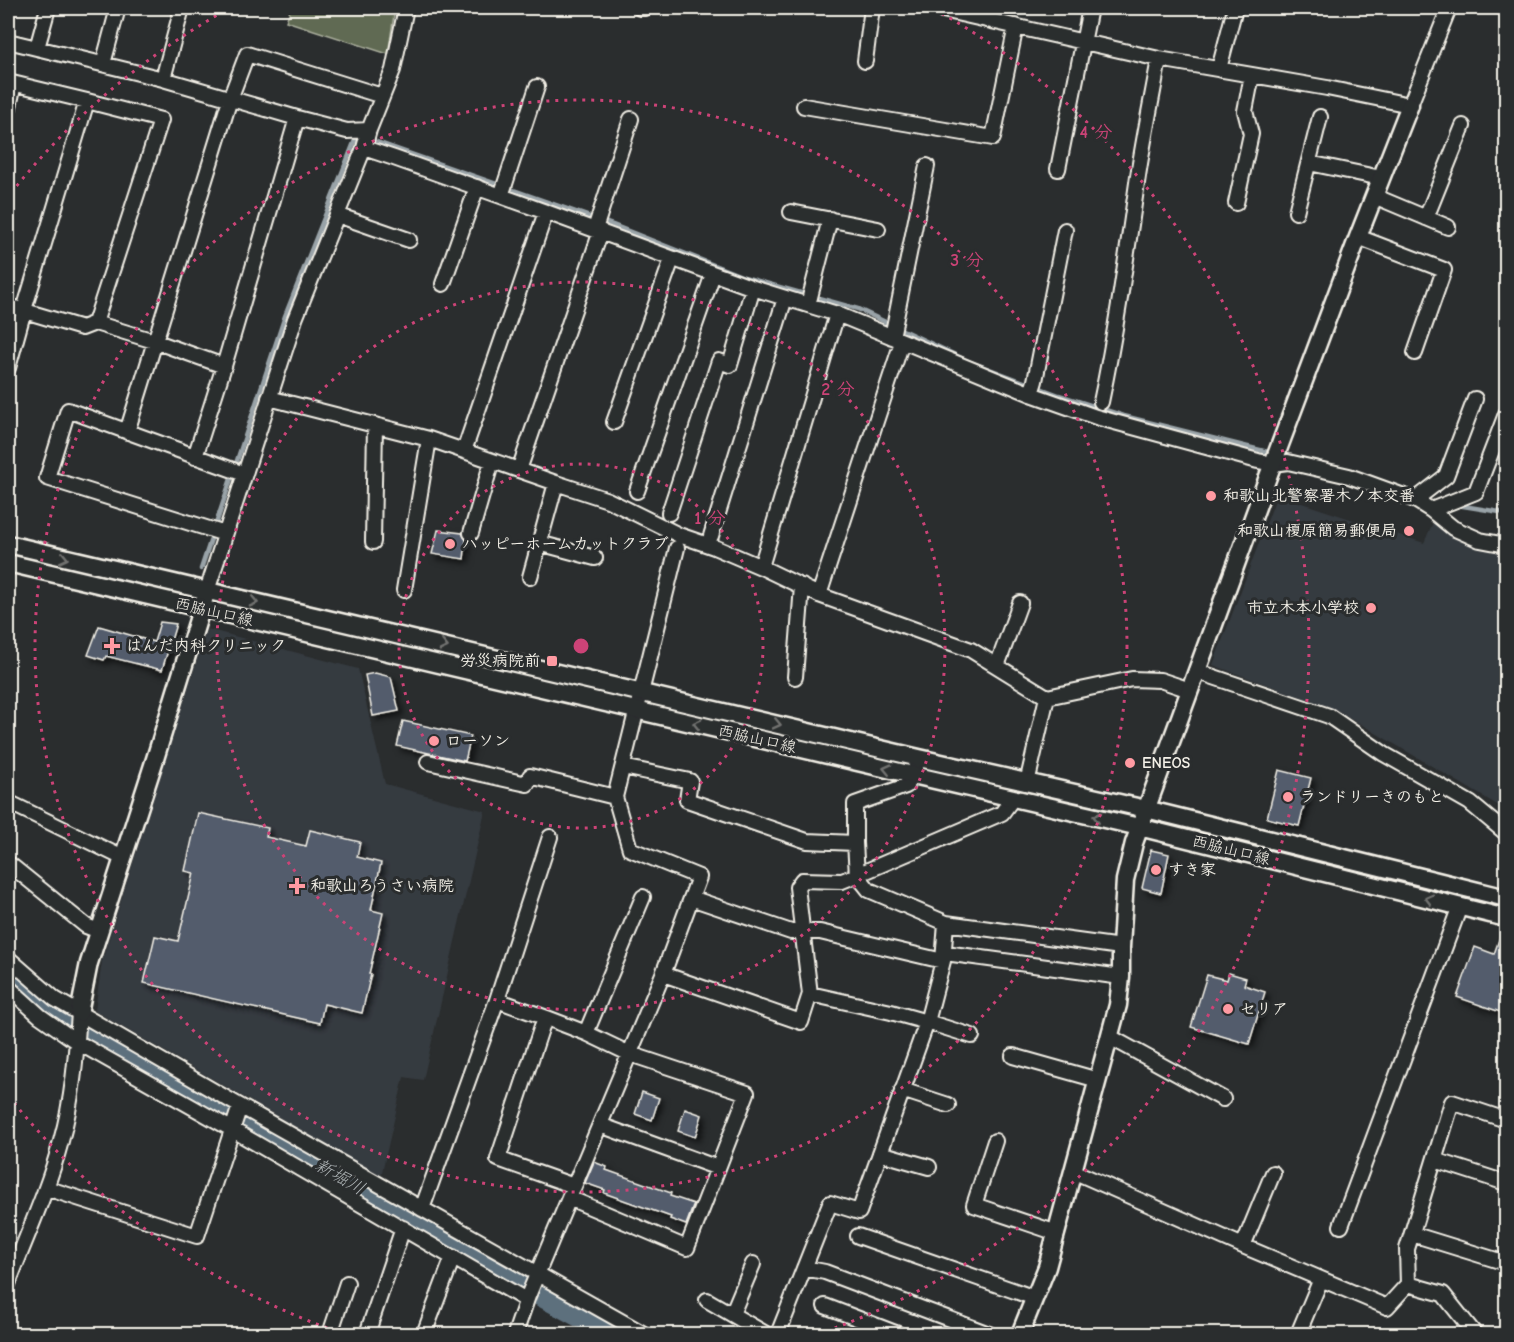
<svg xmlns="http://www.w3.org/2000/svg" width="1514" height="1342" font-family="'Comic Neue','Klee One',sans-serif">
<defs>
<filter id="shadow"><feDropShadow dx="4" dy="4" stdDeviation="3" flood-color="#0009"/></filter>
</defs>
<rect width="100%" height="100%" fill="#2a2d2e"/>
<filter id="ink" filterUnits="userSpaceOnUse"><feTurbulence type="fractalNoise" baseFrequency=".0167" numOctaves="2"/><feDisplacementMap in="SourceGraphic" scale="12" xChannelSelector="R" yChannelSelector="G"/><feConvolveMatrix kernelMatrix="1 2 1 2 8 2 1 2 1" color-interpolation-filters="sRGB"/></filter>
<g filter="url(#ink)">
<path fill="#363b41" d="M1277,495l147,48 10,-23 32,22 40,9v259l-169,-100 -124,-45z
M207,629l151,40 27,115 100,27 -62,269 -19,-3 -23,99 -286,-165 7,-50z"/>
<path fill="#606b52" stroke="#aaae9d" stroke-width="1.5" d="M291,8h104l-7,46 -102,-33z"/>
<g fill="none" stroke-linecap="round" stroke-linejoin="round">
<path stroke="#99a3a8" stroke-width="4.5" d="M1457,505l49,8
M201,569l84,-253 70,-176 19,1 239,84 131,52 114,32 110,52 91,34 65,21 148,37
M61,1019l1,-10"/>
<path stroke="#5d6f7d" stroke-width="27" d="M8,974l53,45 432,248 125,67"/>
</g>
<path fill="#525c6c" stroke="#f4f1e8" stroke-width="1.5" filter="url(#shadow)" d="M438,530l24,3 4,7 -2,19 -32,-5z
M160,622l16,2 -14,46 -56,-14 -2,4 -16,-5 11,-29 55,16z
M375,673l16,4 8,34 -26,5 -8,-41z
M403,721l68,15 -6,25 -68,-15z
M1279,770l32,8 -12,48 -32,-8z
M198,813l70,15 -2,9 40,9 4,-16 50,12 -3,15 24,6 -10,47 12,3 -14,61h2l-9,39 -38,-9 -4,19 -176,-40 11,-47 23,5 16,-68 -9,-2z
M1151,850l18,4 -8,39 -19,-5z
M1503,928h3v86l-49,-17 18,-50 19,7z
M1229,973l17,5 -2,7 21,7 -16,52 -58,-17 16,-52 20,5z
M642,1092l17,6 -7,22 -17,-6z
M685,1109l17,6 -7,22 -17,-6z
M594,1162l13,5 -1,3 65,23 -1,3 24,8 -8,21 -16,-6 1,-2 -67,-24 1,-3 -20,-7z"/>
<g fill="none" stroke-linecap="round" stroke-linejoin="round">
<g stroke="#f4f1e8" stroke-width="18">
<path id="minor" d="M640,8h5
M934,8l225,51 168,29 83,17 39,-97
M8,41l155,38 134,39 50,13 22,-1
M37,48l11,-40
M865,61l7,-53
M103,64l15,-56
M1219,69l16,-61
M163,79l19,-71
M8,82l79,19 -63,209 -16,58
M804,106l189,32 23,-112
M8,111l6,-27
M364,148l30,10 152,54 207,76 84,26 194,80 65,23 162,44 15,3 15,-2 61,14 66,24 16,10 22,18 27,12 26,5
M1309,163l72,15
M1058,169l32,-161
M501,196l36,-109
M1374,196l74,31
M1236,203l15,-69 -6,-23 7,-36
M791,212l87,17
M1296,212l24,-95
M337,215l72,25
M1426,218l37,-92
M595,229l36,-110
M1358,237l86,33 -29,83
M443,284l34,-97
M808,305l22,-86
M8,306l74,22 13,-5 66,-203 -74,-19
M95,323l59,18 70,25 73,-248
M892,337l35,-171
M1031,394l4,-13 30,-151
M269,398l160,41 -25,151
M1101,402c16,-75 26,-150 37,-226 6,-39 14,-78 21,-117
M614,422l58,-163
M127,432l103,-333 17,-45 135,42
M429,439l35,12 82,-239
M464,451l92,32 -26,94
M195,457l29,-91
M519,470l82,-239
M556,483l52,17 71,35 35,12 47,20 58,28 152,55 76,47
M637,491l76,-217
M1415,500l31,-24 29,-77
M1431,510l45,-18 30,-78
M669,513l50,-152 11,4 23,-77
M471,533l21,-72
M225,534l-178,-56 21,-68 176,64
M711,536l74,-238
M373,542l2,-117
M539,543l56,15
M761,567l76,-253
M207,591l88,-272 69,-171 5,-18 24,-60 13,-62
M819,595l83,-253
M997,666l23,-63
M1196,671l133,45 55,38 86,49 36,30
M795,677l7,-91
M428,762l99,22 3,-8 85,21
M623,767l67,14 -3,19 120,41 48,2v-39l51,-18 7,-11 6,-17
M1027,783l20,-86 85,-18 28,1 30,10
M8,802l115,56
M855,843l2,32 145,-62 11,-15
M8,863l78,63 13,5
M691,898l100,34h29l123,29
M945,953l176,24
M8,958l47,41 24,14 161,93 404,228
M663,974l138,48 9,-28 -13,-107 5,-7 40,1 15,-6 12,15 77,33 175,24
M8,987l32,29 37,26 156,88 293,170
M810,994l81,18 36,10 16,-61 3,-38
M497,1000l53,-163
M1110,1037l113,62
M1013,1056l85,24
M902,1090l46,15
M600,1125l118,43
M995,1141l-21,64 83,28
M880,1153l49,14
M1435,1160l71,23
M1073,1171l170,75 144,61 21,-23 -1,-35 45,-147 54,18
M574,1186l-76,-27 44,-133 5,-8 39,15 57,-136
M46,1188l151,48 43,-130
M569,1198l118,50 60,-155 -117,-39 -44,-21
M422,1209l75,-209 50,18
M1341,1226l119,-320
M1412,1234l94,29
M858,1236l177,62
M1243,1246l30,-73
M804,1268l21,4 164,62
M8,1284c18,-47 40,-94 53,-143 12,-42 15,-85 18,-128
M1408,1284l35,10 32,40
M707,1300l59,34
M825,1306l73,28
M732,1314l21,-50
M330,1334l17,-51
M367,1334l36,-106
M424,1334l29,-77
M515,1334l13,-38 135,-322 36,-97 -69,-28 -15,-52 62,-249
M778,1334l52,-131 29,9 68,-190 45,14
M1298,1334l23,-55"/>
</g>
<g stroke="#f4f1e8" stroke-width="21">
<path id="tertiary" d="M8,544l911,214 227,51 360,89
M8,563l905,212 226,52 367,91
M79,1013l10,-50 66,-204 49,-159
M1020,1334l27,-67 71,-262 3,-28v-30l4,-67 9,-37 135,-369 89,-237 52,-132"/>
</g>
<use href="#minor" stroke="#2a2d2e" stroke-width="14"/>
<use href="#tertiary" stroke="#2a2d2e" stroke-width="16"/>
</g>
<defs><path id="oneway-chevron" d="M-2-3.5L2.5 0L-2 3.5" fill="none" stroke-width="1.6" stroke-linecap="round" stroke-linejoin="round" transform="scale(1.5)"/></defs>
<g stroke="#71726f">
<use href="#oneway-chevron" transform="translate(64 558) rotate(13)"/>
<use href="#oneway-chevron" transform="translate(254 602) rotate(13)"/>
<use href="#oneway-chevron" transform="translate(444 646) rotate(13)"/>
<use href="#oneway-chevron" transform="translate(697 724) rotate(-167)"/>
<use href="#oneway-chevron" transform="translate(777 724) rotate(13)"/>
<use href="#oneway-chevron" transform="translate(887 769) rotate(-167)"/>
<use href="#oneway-chevron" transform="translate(1097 817) rotate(-167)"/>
<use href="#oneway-chevron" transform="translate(1429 899) rotate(-166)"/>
</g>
</g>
<g fill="none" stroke="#cc4377" stroke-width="3" stroke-dasharray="3 6">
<circle cx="581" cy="646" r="182"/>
<circle cx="581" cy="646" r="364"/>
<circle cx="581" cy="646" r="546"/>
<path d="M344 1334A728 728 0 0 1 11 1099M11 193A728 728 0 0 1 228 9M934 9A728 728 0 0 1 818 1334"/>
</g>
<g fill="#ff9aa2" stroke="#2a2d2e" stroke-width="2">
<circle cx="1211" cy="496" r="6"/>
<circle cx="1409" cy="531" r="6"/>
<circle cx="450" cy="544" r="6"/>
<circle cx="1371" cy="608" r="6"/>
<path d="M109 637h6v6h6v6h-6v6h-6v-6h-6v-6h6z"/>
<rect x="546" y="655" width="12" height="12" rx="3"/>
<circle cx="434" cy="741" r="6"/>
<circle cx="1130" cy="763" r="6"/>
<circle cx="1288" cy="797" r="6"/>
<circle cx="1156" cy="870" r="6"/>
<path d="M294 877h6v6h6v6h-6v6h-6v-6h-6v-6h6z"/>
<circle cx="1228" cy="1009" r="6"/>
</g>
<g text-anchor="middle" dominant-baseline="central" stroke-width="6" stroke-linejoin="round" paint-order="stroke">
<g font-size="16" font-weight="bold" fill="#f4f1e8" stroke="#2a2d2e" text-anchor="start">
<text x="1223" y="496">和歌山北警察署木ノ本交番</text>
<text x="1397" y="531" text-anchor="end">和歌山榎原簡易郵便局</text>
<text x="462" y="544">ハッピーホームカットクラブ</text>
<text x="1359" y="608" text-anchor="end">市立木本小学校</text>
<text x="126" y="646">はんだ内科クリニック</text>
<text x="540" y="661" text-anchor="end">労災病院前</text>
<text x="446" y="741">ローソン</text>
<text x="1142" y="763">ENEOS</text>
<text x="1300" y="797">ランドリーきのもと</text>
<text x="1168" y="870">すき家</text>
<text x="310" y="886">和歌山ろうさい病院</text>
<text x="1240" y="1009">セリア</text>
</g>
<g font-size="16" fill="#f4f1e8" stroke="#2a2d2e">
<text transform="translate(214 612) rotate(13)">西脇山口線</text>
<text transform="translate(757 739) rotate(13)">西脇山口線</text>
<text transform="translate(1231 850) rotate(14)">西脇山口線</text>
</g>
<g font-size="18" font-style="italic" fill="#b0b6b8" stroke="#2a2d2e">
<text transform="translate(340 1177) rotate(30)">新堀川</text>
</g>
</g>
<circle cx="581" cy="646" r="9" fill="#cc4377" stroke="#2a2d2e" stroke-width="3"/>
<g font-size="18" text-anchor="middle" font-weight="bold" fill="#cc4377" stroke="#2a2d2e" stroke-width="6" stroke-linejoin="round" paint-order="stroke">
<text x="1096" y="138">4 分</text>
<text x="967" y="266">3 分</text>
<text x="838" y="395">2 分</text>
<text x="710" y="524">1 分</text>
</g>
<rect width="1514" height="1342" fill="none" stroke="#2a2d2e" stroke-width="30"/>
<rect x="15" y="15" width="1484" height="1312" fill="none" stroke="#f4f1e8" stroke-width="2" filter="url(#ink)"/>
</svg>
